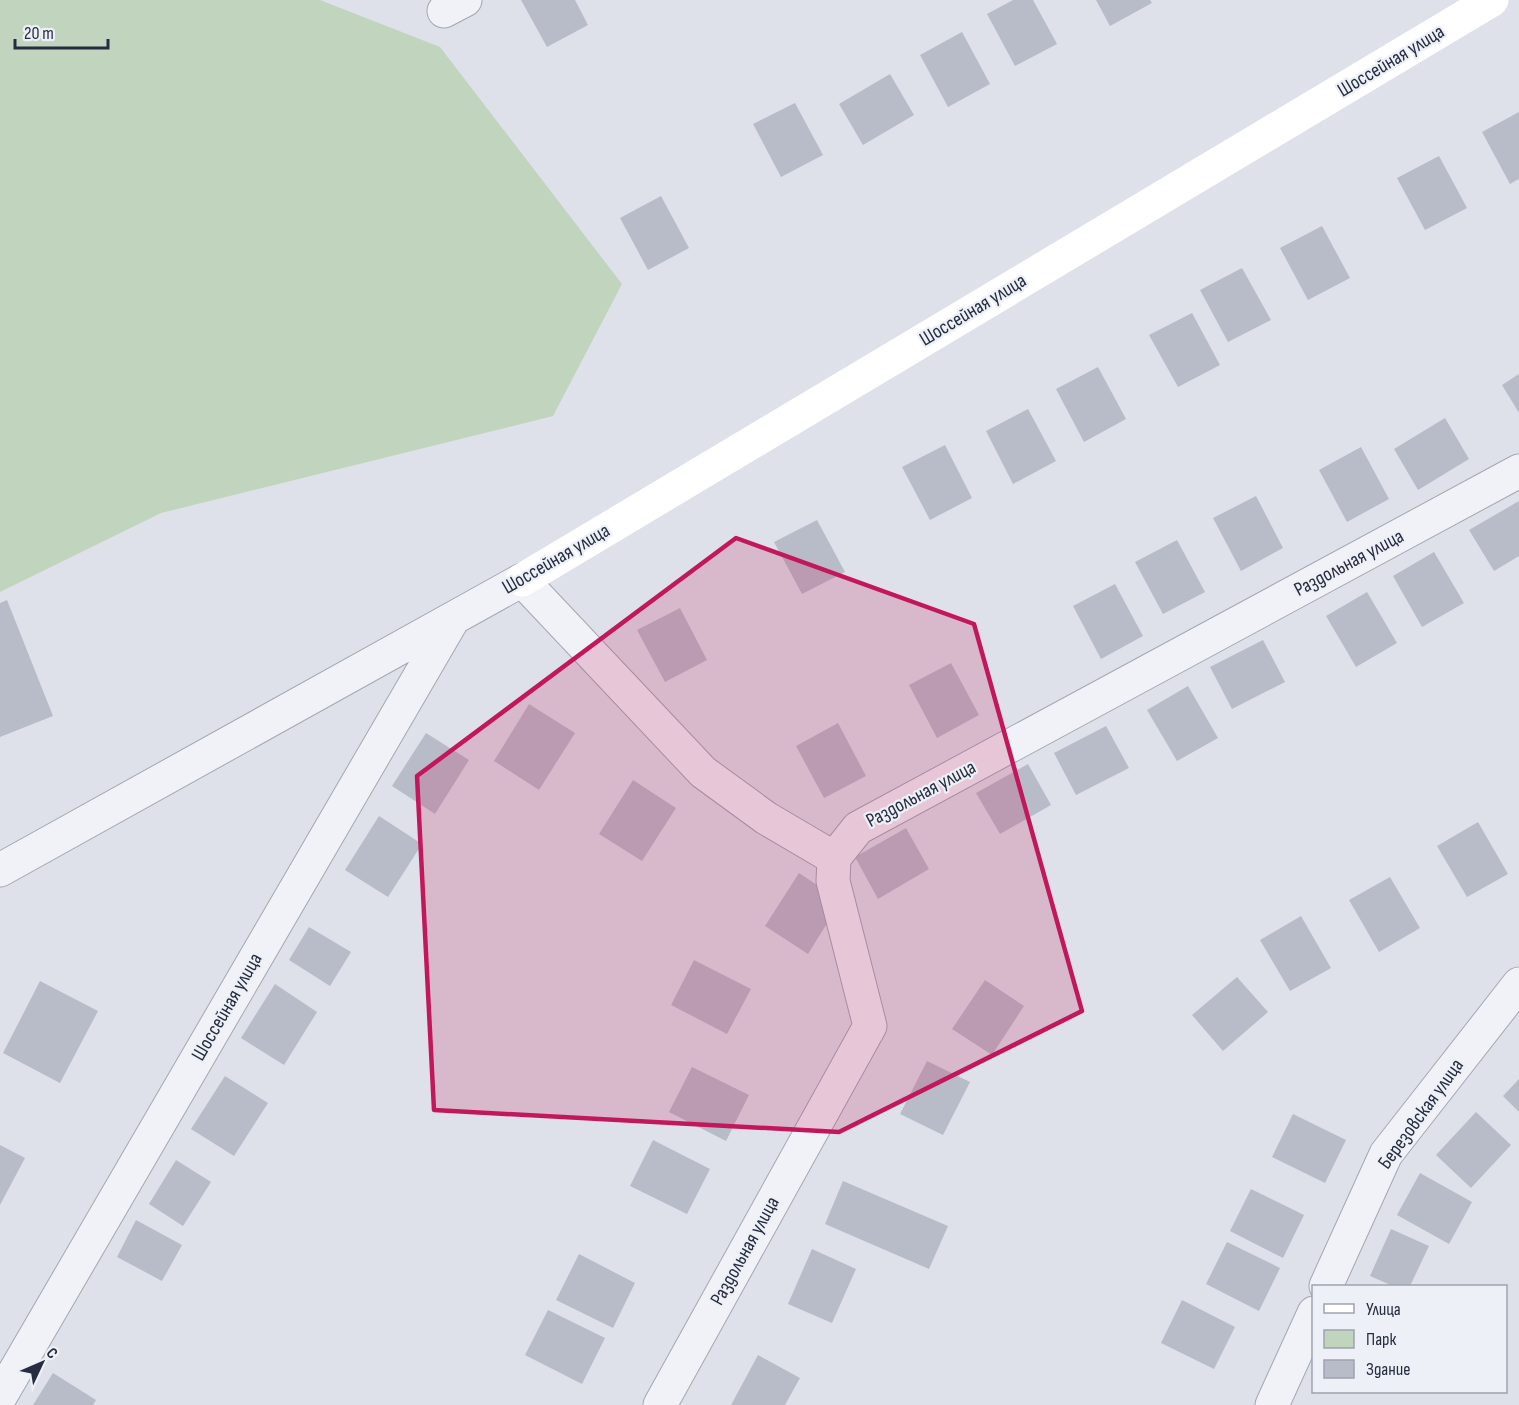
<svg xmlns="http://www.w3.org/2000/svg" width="1519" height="1405" font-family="'Sofia Sans Condensed',sans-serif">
<rect width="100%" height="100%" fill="#dee1e9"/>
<path fill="#c1d4be" d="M0,0h320l120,47 182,237 -69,132 -392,97 -161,79z"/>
<path fill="#b8bcc9" d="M521,0h54l13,25 -41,22z
M1013,0h20l24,44 -42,22 -28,-52z
M1096,0h54l2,3 -42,23z
M962,32l28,52 -42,23 -28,-52z
M890,74l24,41 -51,30 -24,-41z
M795,103l28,52 -42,22 -28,-53z
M1519,112v67l-9,5 -28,-52z
M1439,156l28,52 -42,22 -28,-52z
M661,196l28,52 -41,22 -28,-52z
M1322,226l28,52 -42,22 -28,-52z
M1242,268l29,52 -43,22 -28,-52z
M1192,313l28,52 -42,22 -29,-52z
M1098,367l28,52 -42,23 -28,-53z
M1519,374v39l-17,-28z
M1028,409l28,52 -43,23 -27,-53z
M1445,418l24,41 -51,31 -24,-41z
M945,445l27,53 -42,22 -28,-53z
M1361,447l28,52 -42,23 -28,-52z
M1256,496l27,52 -42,23 -28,-53z
M1519,501v55l-25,15 -25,-41z
M817,520l28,52 -43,22 -28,-52z
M1177,540l28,52 -42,22 -28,-52z
M1434,552l30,51 -42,24 -29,-51z
M1115,584l28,52 -42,23 -28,-53z
M1367,592l30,51 -41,24 -30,-51z
M7,600l46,116 -53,21v-134z
M680,608l27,52 -42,22 -28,-52z
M1263,640l22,42 -53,27 -22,-42z
M951,663l28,52 -42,23 -28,-53z
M1188,686l30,52 -41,23 -30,-51z
M529,704l46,29 -36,57 -45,-29z
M838,723l28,53 -42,22 -28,-52z
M1106,726l23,42 -53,27 -22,-42z
M426,733l43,27 -34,54 -43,-28z
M1028,764l23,41 -51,29 -24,-41z
M633,780l43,28 -34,53 -43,-27z
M379,816l43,28 -34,53 -43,-27z
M1478,822l30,52 -41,23 -30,-51z
M906,828l23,41 -51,30 -23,-42z
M799,873l42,28 -33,53 -43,-28z
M1390,877l30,51 -41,24 -30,-52z
M1301,916l30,52 -41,23 -30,-51z
M309,927l42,25 -21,34 -41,-26z
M694,960l57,29 -24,45 -56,-29z
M1237,977l31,35 -45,39 -31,-36z
M985,980l39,26 -32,49 -40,-26z
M40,981l58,30 -38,72 -57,-30z
M275,984l42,28 -33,53 -43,-27z
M927,1061l43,21 -27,53 -43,-21z
M692,1067l57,28 -23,46 -57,-29z
M225,1076l43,27 -34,53 -43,-27z
M1519,1079v33l-16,-16z
M1476,1112l35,33 -40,43 -35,-33z
M1293,1114l53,26 -21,43 -53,-26z
M653,1140l57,29 -23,45 -57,-28z
M0,1145l25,13 -25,47z
M176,1160l35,22 -28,44 -34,-22z
M1420,1173l52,29 -23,42 -52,-29z
M843,1181l105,45 -19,43 -104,-45z
M1251,1189l53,26 -21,43 -53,-27z
M136,1220l46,25 -20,36 -45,-24z
M1391,1229l38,17 -19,40h-17l-23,-10z
M1227,1242l53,26 -21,43 -53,-27z
M812,1249l44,20 -24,54 -44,-19z
M579,1254l56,29 -22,45 -57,-28z
M1182,1300l53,27 -21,42 -53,-26z
M548,1310l57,28 -23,46 -57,-29z
M758,1355l42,23 -15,27h-54z
M53,1373l43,27 -3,5h-60z"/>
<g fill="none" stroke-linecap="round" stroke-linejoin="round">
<g stroke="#a3a7b3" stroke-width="35">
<path id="street" d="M444,11l21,-11
M0,870l522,-290 181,192 63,46 68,40
M1326,1286l60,-132 133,-170
M0,1397l453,-778
M660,1405l210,-379 -37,-145 1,-23 24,-30 661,-357
M1272,1405l42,-92"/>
</g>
<use href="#street" stroke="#f1f2f7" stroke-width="33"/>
<path stroke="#fff" stroke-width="33" d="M522,580l970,-580"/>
</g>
<path fill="#c2185b" fill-opacity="0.2" stroke="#c2185b" stroke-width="4.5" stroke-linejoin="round" d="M736,538l238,86 108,387 -243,121 -405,-22 -17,-334z"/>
<g text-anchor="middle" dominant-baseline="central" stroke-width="4.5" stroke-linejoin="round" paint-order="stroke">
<g font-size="20" fill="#262d41" stroke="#edf0f6">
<text transform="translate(1391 61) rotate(-31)">Шоссейная улица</text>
<text transform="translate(973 310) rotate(-31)">Шоссейная улица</text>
<text transform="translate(556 559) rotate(-30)">Шоссейная улица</text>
<text transform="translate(1349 563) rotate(-28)">Раздольная улица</text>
<text transform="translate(921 794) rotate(-28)">Раздольная улица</text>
<text transform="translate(227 1007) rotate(-60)">Шоссейная улица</text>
<text transform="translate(1421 1114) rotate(-54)">Березовская улица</text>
<text transform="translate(745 1251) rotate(-61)">Раздольная улица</text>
</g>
</g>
<rect x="1312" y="1285" width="195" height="108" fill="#edf0f6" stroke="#9da2ae" stroke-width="1.5"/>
<rect x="1324" y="1304" width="30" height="9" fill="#ffffff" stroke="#9da2ae" stroke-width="1.5"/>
<text x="1366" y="1315" font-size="18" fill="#262d41">Улица</text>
<rect x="1324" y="1330" width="30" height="18" fill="#c1d4be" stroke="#9da2ae" stroke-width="1.5"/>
<text x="1366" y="1345" font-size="18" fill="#262d41">Парк</text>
<rect x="1324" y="1360" width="30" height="18" fill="#b8bcc9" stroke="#9da2ae" stroke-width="1.5"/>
<text x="1366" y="1375" font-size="18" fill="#262d41">Здание</text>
<g transform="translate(42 1363) rotate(46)" stroke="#edf0f6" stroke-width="4.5" paint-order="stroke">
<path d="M0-4.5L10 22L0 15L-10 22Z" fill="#262d41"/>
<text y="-9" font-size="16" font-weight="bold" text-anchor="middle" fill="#262d41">С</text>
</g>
<path d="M15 39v9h93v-9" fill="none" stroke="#262d41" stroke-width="3"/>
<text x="24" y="39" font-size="18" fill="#262d41" stroke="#edf0f6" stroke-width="4.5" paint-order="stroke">20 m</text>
</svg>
